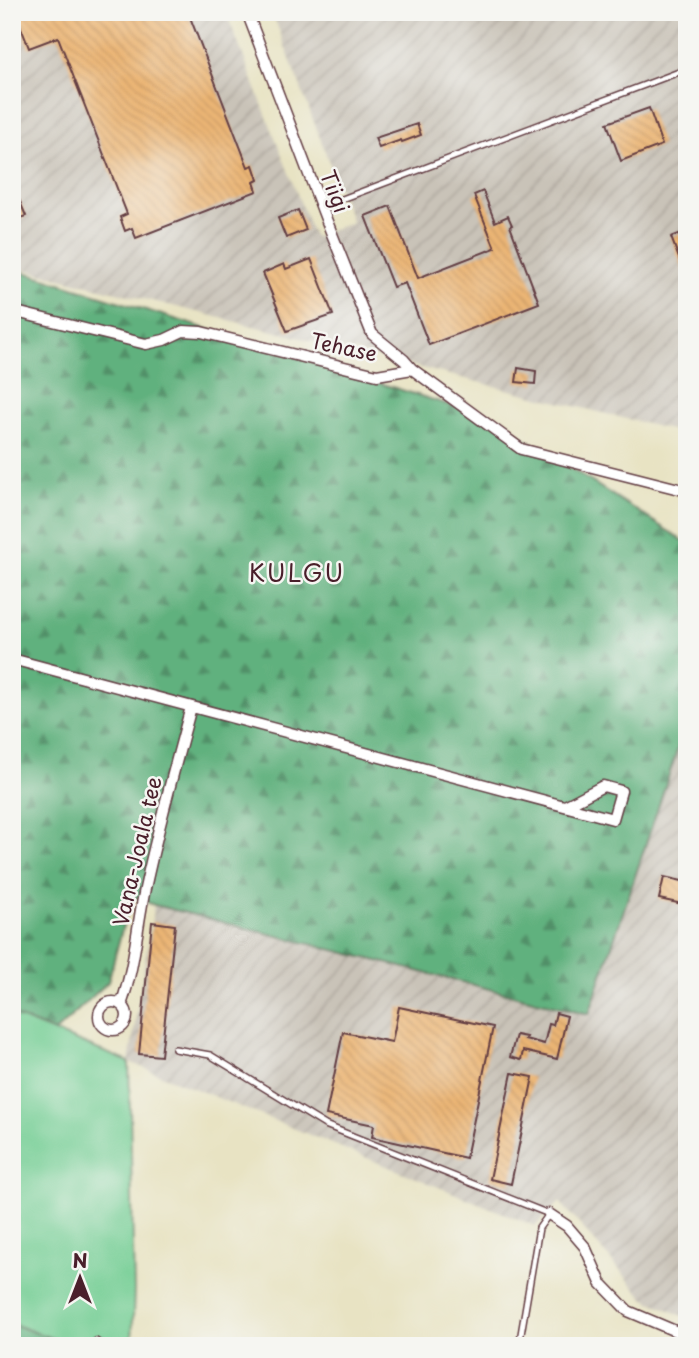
<svg xmlns="http://www.w3.org/2000/svg" width="699" height="1358" font-family="'Playpen Sans',sans-serif">
<defs>
<pattern id="industrial-furrows" width="10" height="10" patternUnits="userSpaceOnUse" patternTransform="scale(1.75)"><rect width="10" height="10" fill="#c9c3b8"/><path d="M-1 1l2-2M0 10L10 0M9 11l2-2" fill="none" stroke="#aea79e"/></pattern>
<pattern id="forest-firs" width="22" height="20" patternUnits="userSpaceOnUse" patternTransform="scale(1.75)"><rect width="22" height="20" fill="#60b17e"/><path d="M5 1l3.5 6h-7zM16 11l3.5 6h-7z" fill="#518f67"/></pattern>
<pattern id="building-back-hatch" width="6" height="6" patternUnits="userSpaceOnUse" patternTransform="scale(1.75)"><rect width="6" height="6" fill="#ebb575"/><path d="M-1 5l2 2M0 0l6 6M5-1l2 2" fill="none" stroke="#cb9b65"/></pattern>
</defs>
<rect width="100%" height="100%" fill="#f6f6f2"/>
<filter id="ink" filterUnits="userSpaceOnUse"><feTurbulence type="fractalNoise" baseFrequency=".0143" numOctaves="2"/><feDisplacementMap in="SourceGraphic" scale="14" xChannelSelector="R" yChannelSelector="G"/><feConvolveMatrix kernelMatrix="1 2 1 2 8 2 1 2 1" color-interpolation-filters="sRGB"/></filter>
<filter id="wash" filterUnits="userSpaceOnUse"><feTurbulence type="fractalNoise" baseFrequency=".00686" numOctaves="4" result="noise"/><feDisplacementMap in="SourceGraphic" scale="28" xChannelSelector="R" yChannelSelector="G"/><feGaussianBlur stdDeviation="1.57" result="paint"/><feColorMatrix in="noise" values="0 0 0 0 0 0 0 0 0 0 0 0 0 0 0 0 0 1.4 0 .05"/><feComposite in="paint" operator="in"/></filter>
<g filter="url(#wash)">
<rect width="100%" height="100%" fill="#e8e3c3"/>
<path fill="url(#industrial-furrows)" d="M12,12h214l88,225 38,-15 -80,-210h415v422l-675,-168z
M687,718v600l-42,-19 -85,-97 -25,24 -406,-164 25,-157 435,109z"/>
<path fill="#75ce94" stroke="#607660" stroke-width="2" d="M12,1015l117,47 5,228 -2,56h-59l-61,-22z"/>
<path fill="url(#forest-firs)" stroke="#556854" stroke-width="2" d="M12,268l482,151 193,124v178l-98,293 -435,-109 -23,-9 -23,86 -53,50 -43,-17z
M12,1324l61,22h-61z"/>
<g id="blocks">
<path fill="url(#building-back-hatch)" d="M15,12h173l60,155 5,-2 5,15 -4,2 3,9 -121,47 -4,-10 -7,3 -5,-14 7,-3 -69,-177 -29,11z
M649,108l13,37 -41,16 -14,-38z
M417,124l4,11 -19,7 -1,-2 -22,8 -4,-10z
M12,183l14,33 -14,5z
M483,191l12,31 13,-6 4,9 -2,1 29,77 -110,42 -24,-62 -12,4 -28,-71 25,-10 28,72 77,-30 -21,-53z
M298,210l8,20 -20,8 -8,-20z
M687,231v46h-1l-15,-40z
M311,259l22,56 -46,16 -24,-58 21,-9 2,5z
M518,368l18,3 -1,13 -19,-2z
M664,877l23,5v23l-28,-6z
M152,922l23,3 -14,131 -22,-2z
M399,1007l94,20 -27,131 -94,-21 2,-12 -48,-10 17,-83 49,10z
M556,1013l11,3 -10,43 -34,-8 -2,9 -11,-3 6,-22 10,2 -1,2 19,5 5,-20 4,1z
M512,1073l21,4 -22,107 -21,-5z"/>
</g>
</g>
<g filter="url(#ink)">
<use href="#blocks" fill-opacity="0" stroke="#623c42" stroke-width="2"/>
<g fill="none" stroke-linecap="round" stroke-linejoin="round">
<g stroke="#623c42" stroke-width="8">
<path id="service" d="M321,207l366,-138
M175,1049l35,6 115,70 224,89 -10,14 -20,118
M92,1346l4,-5 7,5"/>
</g>
<g stroke="#623c42" stroke-width="13">
<path id="minor" d="M247,12l79,207 46,115 32,26 8,9
M12,311l134,33 18,-4 19,-9 18,1 176,43 35,-6 109,80 166,42
M12,659l601,160 8,-28 -18,-5 -38,20
M99 1016a14 14 0 1 1 28 0a14 14 0 1 1-28 0Z
M121,1005c14,-39 16,-81 25,-121 13,-60 29,-118 45,-177
M549,1214l18,12 18,21 16,36 27,28 59,25"/>
</g>
<use href="#service" stroke="#fff" stroke-width="5"/>
<use href="#minor" stroke="#fff" stroke-width="10"/>
</g>
</g>
<g text-anchor="middle" dominant-baseline="central" stroke-width="5" stroke-linejoin="round" paint-order="stroke">
<g font-size="21" fill="#4a1f2b" stroke="#f6f6f2">
<text transform="translate(336 191) rotate(69)">Tiigi</text>
<text transform="translate(344 346) rotate(12)">Tehase</text>
<text transform="translate(136 851) rotate(-77)">Vana-Joala tee</text>
</g>
<g font-size="24" letter-spacing="2" fill="#4a1f2b" stroke="#f6f6f2">
<text x="297" y="572">KULGU</text>
</g>
</g>
<rect width="699" height="1358" fill="none" stroke="#f6f6f2" stroke-width="42"/>
<g transform="translate(80 1278)" stroke="#f6f6f2" stroke-width="5" paint-order="stroke">
<path d="M0-5L12 26L0 18L-12 26Z" fill="#4a1f2b"/>
<text y="-10" font-size="19" font-weight="bold" text-anchor="middle" fill="#4a1f2b">N</text>
</g>
</svg>
